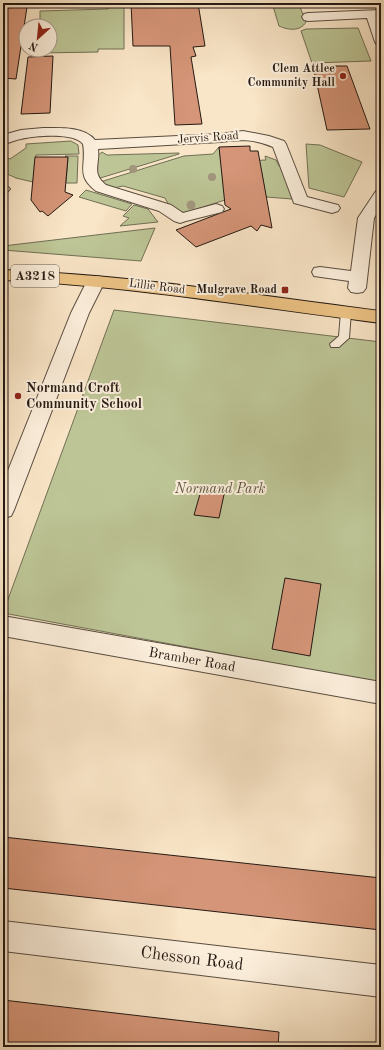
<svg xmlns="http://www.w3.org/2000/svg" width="384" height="1050" font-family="'Old Standard TT',serif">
<rect width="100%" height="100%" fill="#f9e5c7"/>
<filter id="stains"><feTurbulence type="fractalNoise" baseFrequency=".005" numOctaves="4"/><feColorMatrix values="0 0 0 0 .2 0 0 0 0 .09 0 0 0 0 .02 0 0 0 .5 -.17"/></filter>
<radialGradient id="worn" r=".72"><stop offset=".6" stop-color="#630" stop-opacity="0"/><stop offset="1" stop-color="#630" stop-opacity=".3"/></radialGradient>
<path fill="#bdc596" stroke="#706f54" d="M277,3l16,1 7,3 6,15c-6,10 -18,8 -27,4l-6,-20z
M109,5h15v44h-26v3l-59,1v-3h11v-24h-10v-15l68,-2z
M358,28l13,33 -59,2 -11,-32 5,-2z
M71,141l7,4 1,9 -43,1 -3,27 -17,-4 -13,-6v-16l7,3 16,-11v-4z
M306,144l14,1 42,17 -18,35 -35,-9z
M219,147l2,15 45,-2 -1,-4 11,4 3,6h5l8,33 -26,-2 -5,-28 -33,30 -43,14c-9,-2 -16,-6 -20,-15l-42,-12 -9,2 -14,-6 84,-26 29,-2z
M102,152l5,3 72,-2v1l-82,25 -2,-21z
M65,156h13l-1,27h-11l2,-25z
M86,190l46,14 -6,7 -47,-14z
M134,205l14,4 10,13 -38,4 9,-8 -6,-2z
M155,228l-14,33 -138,-11v-4z
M114,310l267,32v341l-378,-70z"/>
<path fill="#d59578" stroke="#241912" d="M131,3h67l7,43 -12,1 3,9 -5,1 11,67 -27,1 -5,-79h-37z
M27,7l-11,72 -13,-1v-70z
M53,56l-3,57 -29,1 7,-57z
M313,66h34l23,63 -43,1z
M250,146v5h8l14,77 -11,-3 -4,6 -6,-5 -55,21 -20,-17 55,-21 -6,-4 -6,-58z
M35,157h33l-3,35 8,3 -25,21 -6,-5 -2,1 -9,-12z
M202,487l23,3 -6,28 -25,-3z
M285,578l36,6 -11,72 -38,-7z
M3,837l378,41v52l-378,-42z
M3,1000l276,32 -1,15h-275z"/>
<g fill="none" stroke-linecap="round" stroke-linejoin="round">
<g stroke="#594c3f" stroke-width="2">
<path id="lane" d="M3,186l5,1 2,2 -2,2 -5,1z
M346,309l5,3 -2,26 -10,9h-8l-1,-3 9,-8 2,-24z"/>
</g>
<g stroke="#594c3f" stroke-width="2">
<path id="street" d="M381,10v8h-3l3,7v21l-4,-1 -2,-3 -8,-24 -59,3 -4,-1 -2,-3 2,-3 4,-1z
M43,128c16,0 41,-2 52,12l125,-6 23,-3 26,5 15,5 2,3 21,53 31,8 2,3 -2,3 -6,2 -38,-10 -21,-56c-18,-8 -34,-8 -53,-5l-122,7c2,16 -7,24 8,36l65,20 12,8 33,-9 6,2 2,3 -2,3 -36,9 -6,2 -6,-2 -15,-10 -63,-20c-21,-16 -9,-25 -13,-47 -10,-12 -48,-8 -62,-5 -6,1 -12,4 -18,5v-9l18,-5z
M381,189v18l-7,11 -8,70 -3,4 -6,1 -6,-1 -3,-4 1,-7 -35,-5 -2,-4 2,-4 6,-1 31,4 7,-53 18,-27z
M96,276l6,1 3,4 -16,32 -75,197 -3,6 -8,2v-35l68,-170 16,-32 3,-4z
M3,616l378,66v22l-378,-68z
M3,921l378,44v32l-378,-46z"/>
</g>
<g stroke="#241912" stroke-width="2">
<path id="primary" d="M3,270c127,5 252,25 378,41v12c-126,-16 -251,-37 -378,-43z"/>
</g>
<use href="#lane" fill="#fbeedb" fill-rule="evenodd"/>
<use href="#street" fill="#fbeedb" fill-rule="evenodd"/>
<use href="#primary" fill="#ecc284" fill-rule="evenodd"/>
</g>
<g fill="#a2967d">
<circle cx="133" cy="169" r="4"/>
<circle cx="212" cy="177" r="4"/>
<circle cx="191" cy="205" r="4.5"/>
</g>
<g fill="#8f2418" stroke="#fbeedb" stroke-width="1.5">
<circle cx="343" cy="76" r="4"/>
<rect x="281" y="286" width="8" height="8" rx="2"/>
<circle cx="18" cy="396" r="4"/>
</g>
<g text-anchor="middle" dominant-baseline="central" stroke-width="4" stroke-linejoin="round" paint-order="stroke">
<g font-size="12" font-weight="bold" fill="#241912" stroke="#fbeedb" text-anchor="end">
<text x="335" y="69">Clem Attlee<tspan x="335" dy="14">Community Hall</tspan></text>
<text x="277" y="290">Mulgrave Road</text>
</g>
<g font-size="12" fill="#241912" stroke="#fbeedb">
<text transform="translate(208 138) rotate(-4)">Jervis Road</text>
<text transform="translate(157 287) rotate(7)">Lillie Road</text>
</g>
<rect fill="#fbeedb" stroke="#64594e" stroke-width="1" x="11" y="265" width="48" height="22" rx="3"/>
<g font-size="13" font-weight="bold" fill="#241912">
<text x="35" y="276">A3218</text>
</g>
<g font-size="14" font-weight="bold" fill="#241912" stroke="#fbeedb" text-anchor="start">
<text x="26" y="388">Normand Croft<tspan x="26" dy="16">Community School</tspan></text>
</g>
<g font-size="14" font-style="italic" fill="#5a5540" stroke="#fbeedb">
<text x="220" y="489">Normand Park</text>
</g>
<g font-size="14" fill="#241912" stroke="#fbeedb">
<text transform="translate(192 660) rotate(10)">Bramber Road</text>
</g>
<g font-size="17" fill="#241912" stroke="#fbeedb">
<text transform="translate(192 959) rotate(7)">Chesson Road</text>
</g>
</g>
<rect width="384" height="1050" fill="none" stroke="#f9e5c7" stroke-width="16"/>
<rect x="4" y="4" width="376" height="1042" fill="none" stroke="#241912" stroke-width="2"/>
<rect x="8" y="8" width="368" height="1034" fill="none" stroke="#241912"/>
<g transform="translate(38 38) rotate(207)"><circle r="19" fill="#fbeedb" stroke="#a5998b"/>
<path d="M0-3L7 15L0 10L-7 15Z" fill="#8f2418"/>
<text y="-6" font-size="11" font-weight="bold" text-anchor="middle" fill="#241912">N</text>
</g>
<rect width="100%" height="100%" filter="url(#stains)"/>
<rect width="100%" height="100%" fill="url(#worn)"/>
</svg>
